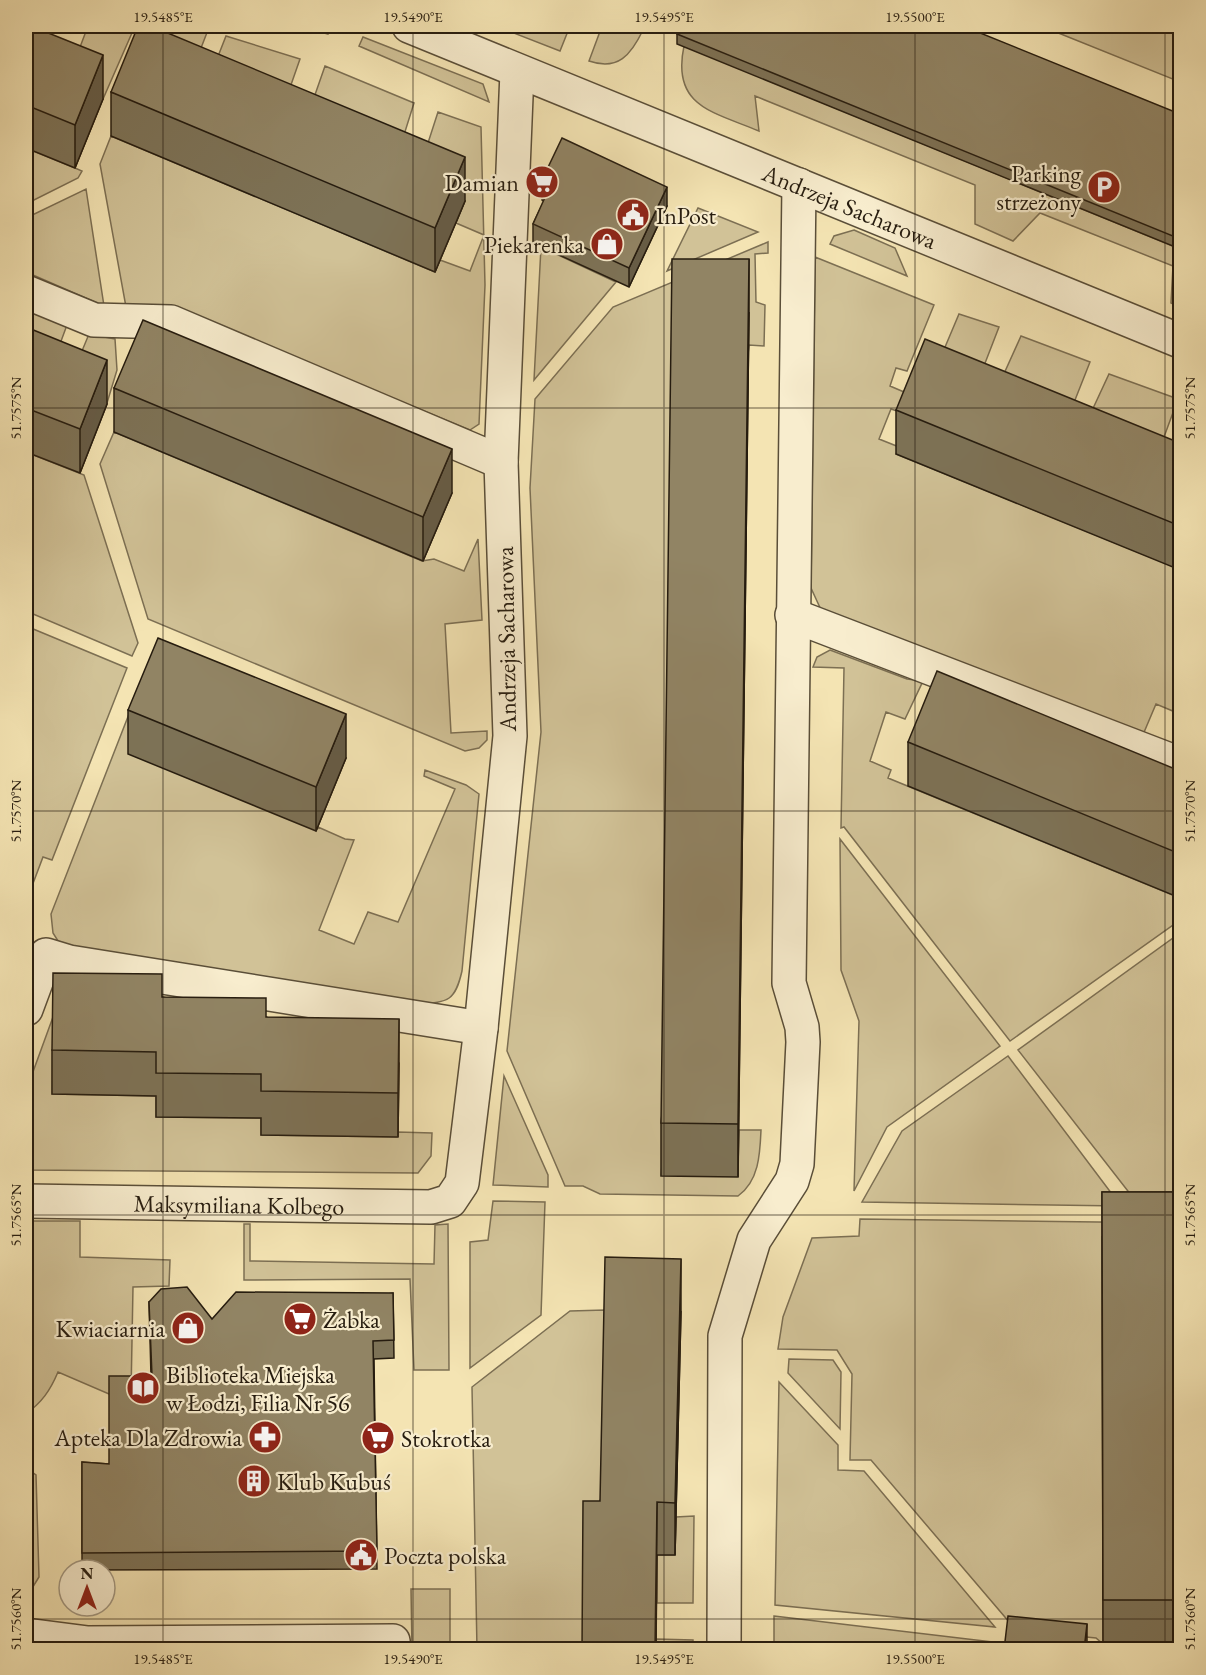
<svg xmlns="http://www.w3.org/2000/svg" width="1206" height="1675" font-family="'EB Garamond',serif">
<rect width="100%" height="100%" fill="#f4e4b3"/>
<filter id="stains"><feTurbulence type="fractalNoise" baseFrequency=".00333" numOctaves="4"/><feColorMatrix values="0 0 0 0 .2 0 0 0 0 .09 0 0 0 0 .02 0 0 0 .5 -.17"/></filter>
<radialGradient id="worn" r=".72"><stop offset=".6" stop-color="#630" stop-opacity="0"/><stop offset="1" stop-color="#630" stop-opacity=".3"/></radialGradient>
<path fill="#d1c297" stroke="#7c6f53" stroke-width="1.5" d="M88,26h47l-32,73 -37,-15z
M162,26h35l11,4 -21,54 -47,-19z
M300,26h32l-4,8z
M496,26h74l-10,25z
M602,26h29l12,4c-12,25 -25,41 -54,31z
M1041,26h134l5,2v54z
M226,36l74,23 -22,63 -74,-30z
M363,37l120,47 6,18 -130,-56z
M684,46l496,203v58l-9,-4 2,-37 -133,-53 -27,28 -38,-17v-39l-220,-89 4,35c-45,-19 -88,-24 -75,-85z
M325,66l89,37 -21,67 -91,-38z
M438,112l43,15 4,158 -6,139 -9,6 -296,-122 -48,-1 -26,-143 11,-28 324,136 5,-12 30,11 14,-36 -28,-12 9,-22 -49,-21z
M26,148l49,20 7,3 -4,7 -52,26z
M86,189l18,117 -78,-34v-54z
M698,208l60,24 -91,39z
M854,230l41,18 12,28 -77,-32 4,-8z
M768,242v11l-13,1 1,48 9,3 -1,41 -15,-1 -88,830 77,1 1,-46h22c-1,24 -2,51 -23,66l-138,-2 -17,-8h-18l-58,-135 34,-319 -11,-244 5,-89 78,-92z
M541,247l75,35 -82,98z
M815,257l119,48 -27,66 -11,-3 -6,18 14,6 -7,19 -6,-2 -12,30 20,8 -3,7 281,114 3,-8v154l-24,-10 -14,33 -320,-125 -11,-24z
M26,308l41,17 -20,54 -21,-8z
M959,314l40,13 -29,75 -41,-17z
M89,334l26,5 2,31 -10,33 -40,-16z
M1021,336l69,26 -30,76 -72,-29z
M1109,374l69,25 -28,76 -74,-30z
M114,432l308,129 12,-2 30,12 14,-32 4,81 -37,4 6,109 36,-2v9l-8,8 -14,3 -317,-132 -48,-155z
M26,452l58,23 54,168 -6,13 -106,-45z
M26,626l101,42 -75,192 -9,-3 -17,45z
M154,650l162,181 2,-4 27,12 9,1 -35,90 35,14 14,-32 30,10 57,-133 -31,-13 1,-6 41,15 13,9 -17,177c-7,30 -13,31 -43,33l-356,-55 -10,-16 -2,-19z
M830,650l77,29 16,2 -18,38 -19,-7 -16,49 21,9 -3,8 292,120v22l-170,121 -166,-214 -3,1 3,-160 -31,-1 4,-10z
M840,839l160,207 -113,81 -33,64 5,-170 -18,-51z
M1180,933v273l-42,-2 -120,-154z
M53,1017l-1,77 104,2v21l105,1v17l136,2 1,-5 34,1 -1,23 -13,17 -392,-3v-79z
M1008,1056l113,150 -259,-4 40,-71z
M504,1076l44,99v12l-55,-2z
M493,1201l52,1 -4,113 -71,53v-126l18,-2z
M860,1219l320,4v53l-78,-39 1,407 -7,-6 -80,-8 -145,-170h-21l2,-86 -15,-24 -59,-1 5,-32 29,-79 47,-2z
M26,1221h54v36l90,3 -1,26 -36,1 -2,107h-22l-51,-22c-8,19 -16,30 -32,42z
M244,1224h6v37l184,3 1,-39 13,-1 1,146h-35l-4,-91 -166,1z
M605,1310l-5,244 -18,95h-105l-5,-262 98,-76z
M789,1359l44,1 8,12 -1,57 -52,-56z
M779,1382l59,63v25l26,1 131,156 -220,-22z
M26,1468l10,7 3,102 -13,21z
M694,1516l-1,87h-36v-48h18l1,-38z
M411,1589h39v60h-38z
M774,1616l278,33h-278z
M656,1639l37,1v9l-37,1z"/>
<g fill="none" stroke-linecap="round" stroke-linejoin="round">
<g stroke="#5a4e38" stroke-width="36">
<g id="street">
<path id="s1" d="M409,26l771,315"/>
<path d="M26,292l68,28 77,2 330,140"/>
<path d="M792,615l388,149"/>
<path d="M26,1009l20,-54 23,7 412,66"/>
<path id="s2" d="M26,1201l405,6 19,-6 12,-18 19,-155 29,-292 -9,-274 16,-390"/>
<path d="M26,1635l62,8 305,-2 1,9"/>
<path d="M724,1650l1,-314 29,-96 38,-59 5,-17 6,-122 -1,-15 -13,-44 10,-798"/>
</g>
</g>
<use href="#street" stroke="#f8edce" stroke-width="33"/>
</g>
<path fill="#7d7256" stroke="#261c0f" stroke-width="1.5" d="M26,26l77,73 -28,69 -49,-20z
M677,34l503,80v135l-503,-205z
M111,92l354,109 -30,71 -324,-136z
M542,180l125,26 -38,81 -96,-44v-19l11,-23 -2,-1z
M749,312l-11,865 -77,-1v-53z
M26,327l81,77 -27,69 -54,-21z
M114,388l338,105 -29,68 -309,-129z
M896,410l284,33v127l-284,-116z
M128,710l218,48 -30,73 -188,-77z
M908,742l272,29v127l-272,-112z
M162,997l104,20 133,46 -1,74 -137,-2v-17l-105,-1v-21l-104,-2v-44z
M1102,1192h76l1,451 -76,1z
M393,1293l1,65 -20,1 3,210 -295,1v-108l27,2 42,-88 -2,-74 63,17z
M681,1311l-6,244h-18l-1,95h-74l18,-149z"/>
<path fill="#665c46" stroke="#261c0f" stroke-width="1.5" d="M103,55v44l-28,69v-43z
M465,157v44l-30,71v-44z
M667,187v19l-38,81v-19z
M749,259v53l-11,865v-53z
M107,360v44l-27,69v-44z
M452,449v44l-29,68v-44z
M346,714v44l-30,73v-44z
M399,1019v44l-1,74v-44z
M681,1259v52l-6,244v-52z
M657,1502l-1,148h-1z
M1087,1624v26h-3z"/>
<path fill="#918464" stroke="#261c0f" stroke-width="1.5" d="M26,26h5l72,29 -28,70 -49,-20z
M138,26h13l314,131 -30,71 -324,-136z
M680,26h283l217,88v125l-503,-205z
M562,138l105,49 -38,81 -96,-44 18,-40 -9,-4z
M672,259h77l-11,865 -77,-1z
M143,320l309,129 -29,68 -309,-129z
M26,327l81,33 -27,69 -54,-21z
M925,339l255,104v83l-284,-116z
M158,638l188,76 -30,73 -188,-77z
M937,671l243,100v83l-272,-112z
M53,973l109,1v23l104,1v19l133,2 -1,74 -137,-2v-17l-105,-1v-21l-104,-2z
M1102,1192h76l1,408h-76z
M605,1257l76,2 -6,244 -18,-1 -2,148h-73l1,-149h17z
M187,1287l25,32 24,-27 157,1 1,47 -21,1 4,210 -295,2v-91l27,2v-88h43l-3,-74 12,-13z
M1008,1616l79,8 -3,26h-80z"/>
<path fill="none" stroke="#261c0f" stroke-width="1.5" stroke-opacity="0.45" d="M163,26v1624M413,26v1624M664,26v1624M915,26v1624M1165,26v1624M26,408h1154M26,811h1154M26,1215h1154M26,1619h1154"/>
<defs>
<g id="supermarket-disc" transform="scale(1.725)"><circle r="9.5" fill="#8f2418" stroke="#f8edce"/><path d="M-6-5.5h2.5l.6 2H6L4.5 2H-2.5L-4.4-4H-6ZM-1.5 3.2a1.3 1.3 0 1 0 .1 0ZM3 3.2a1.3 1.3 0 1 0 .1 0Z" fill="#fff"/></g>
<g id="parking-disc" transform="scale(1.725)"><circle r="9.5" fill="#8f2418" stroke="#f8edce"/><path d="M-3.5-5.5H1a3.5 3.5 0 0 1 0 7H-1V5.5H-3.5ZM-1-3.4V-.6H.8a1.4 1.4 0 0 0 0-2.8Z" fill="#fff"/></g>
<g id="civic-disc" transform="scale(1.725)"><circle r="9.5" fill="#8f2418" stroke="#f8edce"/><path d="M-.6-6.5H3V-4.5H.6V-3L4-1V1h2V6H-6V1h2V-1L-.6-3ZM-1.2 2.5V6h2.4V2.5Z" fill="#fff"/></g>
<g id="shop-disc" transform="scale(1.725)"><circle r="9.5" fill="#8f2418" stroke="#f8edce"/><path d="M-5-2.5h2.3a2.7 3.5 0 0 1 5.4 0H5L5.5 6h-11ZM-1.5-2.5h3a1.5 2.3 0 0 0-3 0Z" fill="#fff"/></g>
<g id="library-disc" transform="scale(1.725)"><circle r="9.5" fill="#8f2418" stroke="#f8edce"/><path d="M-6-4Q-3-5.5-.7-3.5V5Q-3 3-6 4ZM6-4Q3-5.5 .7-3.5V5Q3 3 6 4Z" fill="#fff"/></g>
<g id="pharmacy-disc" transform="scale(1.725)"><circle r="9.5" fill="#8f2418" stroke="#f8edce"/><path d="M-2-6h4v4h4v4h-4v4h-4v-4h-4v-4h4Z" fill="#fff"/></g>
<g id="building-disc" transform="scale(1.725)"><circle r="9.5" fill="#8f2418" stroke="#f8edce"/><path d="M-4-6H4V6H1V3H-1V6H-4ZM-2.5-4.3h1.7v1.8h-1.7ZM.8-4.3h1.7v1.8H.8ZM-2.5-1h1.7V.8h-1.7ZM.8-1h1.7V.8H.8Z" fill="#fff"/></g>
</defs>
<g fill-rule="evenodd">
<use href="#supermarket-disc" x="542" y="182"/>
<use href="#parking-disc" x="1104" y="187"/>
<use href="#civic-disc" x="633" y="215"/>
<use href="#shop-disc" x="607" y="244"/>
<use href="#supermarket-disc" x="300" y="1319"/>
<use href="#shop-disc" x="188" y="1328"/>
<use href="#library-disc" x="143" y="1388"/>
<use href="#pharmacy-disc" x="265" y="1437"/>
<use href="#supermarket-disc" x="378" y="1438"/>
<use href="#building-disc" x="254" y="1481"/>
<use href="#civic-disc" x="361" y="1555"/>
</g>
<g text-anchor="middle" dominant-baseline="central" stroke-width="4.5" stroke-linejoin="round" paint-order="stroke">
<g font-size="24" fill="#261c0f" stroke="#f8edce" text-anchor="start">
<text x="1081" y="173" text-anchor="end">Parking<tspan x="1081" dy="28">strzeżony</tspan></text>
<text x="519" y="182" text-anchor="end">Damian</text>
<text x="656" y="215">InPost</text>
<text x="584" y="244" text-anchor="end">Piekarenka</text>
<text x="323" y="1319">Żabka</text>
<text x="165" y="1328" text-anchor="end">Kwiaciarnia</text>
<text x="166" y="1374">Biblioteka Miejska<tspan x="166" dy="28">w Łodzi, Filia Nr 56</tspan></text>
<text x="242" y="1437" text-anchor="end">Apteka Dla Zdrowia</text>
<text x="401" y="1438">Stokrotka</text>
<text x="277" y="1481">Klub Kubuś</text>
<text x="384" y="1555">Poczta polska</text>
</g>
<g font-size="24" fill="#261c0f" stroke="#f8edce">
<text stroke="none"><textPath href="#s1" startOffset="476">Andrzeja Sacharowa</textPath></text>
<text transform="translate(506 639) rotate(-91)">Andrzeja Sacharowa</text>
<text stroke="none"><textPath href="#s2" startOffset="213">Maksymiliana Kolbego</textPath></text>
</g>
</g>
<rect width="1206" height="1675" fill="none" stroke="#f4e4b3" stroke-width="66"/>
<g transform="translate(87 1588)"><circle r="28" fill="#f8edce" stroke="#a49982" stroke-width="1.5"/>
<path d="M0-4.5L10 22L0 15L-10 22Z" fill="#8f2418"/>
<text y="-9" font-size="16" font-weight="bold" text-anchor="middle" fill="#261c0f">N</text>
</g>
<rect x="33" y="33" width="1140" height="1609" fill="none" stroke="#261c0f" stroke-width="2"/>
<g font-size="15" text-anchor="middle" fill="#261c0f">
<text x="163" y="22">19.5485°E</text>
<text x="413" y="22">19.5490°E</text>
<text x="664" y="22">19.5495°E</text>
<text x="915" y="22">19.5500°E</text>
<text transform="translate(16 408) rotate(-90)" y="5">51.7575°N</text>
<text transform="translate(1190 408) rotate(-90)" y="5">51.7575°N</text>
<text transform="translate(16 811) rotate(-90)" y="5">51.7570°N</text>
<text transform="translate(1190 811) rotate(-90)" y="5">51.7570°N</text>
<text transform="translate(16 1215) rotate(-90)" y="5">51.7565°N</text>
<text transform="translate(1190 1215) rotate(-90)" y="5">51.7565°N</text>
<text transform="translate(16 1619) rotate(-90)" y="5">51.7560°N</text>
<text transform="translate(1190 1619) rotate(-90)" y="5">51.7560°N</text>
<text x="163" y="1664">19.5485°E</text>
<text x="413" y="1664">19.5490°E</text>
<text x="664" y="1664">19.5495°E</text>
<text x="915" y="1664">19.5500°E</text>
</g>
<rect width="100%" height="100%" filter="url(#stains)"/>
<rect width="100%" height="100%" fill="url(#worn)"/>
</svg>
